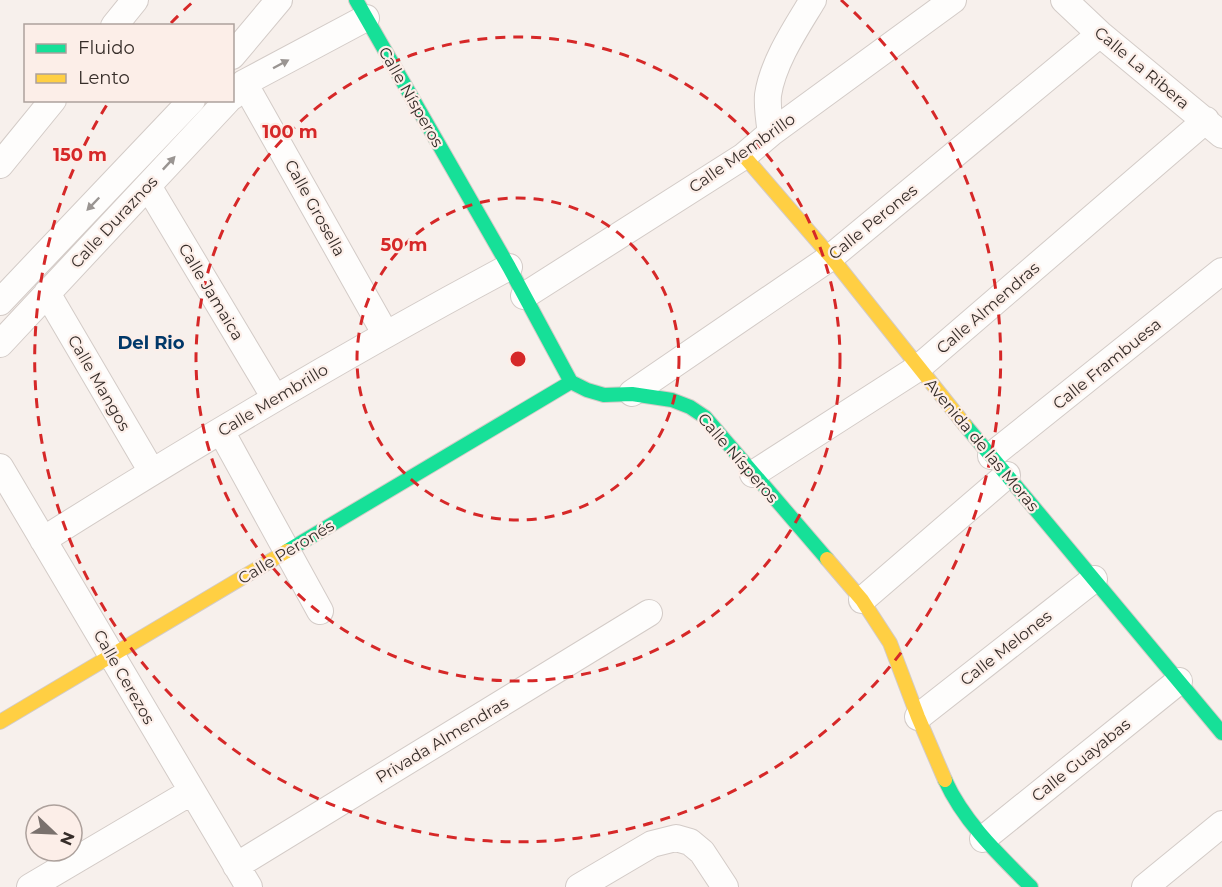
<svg xmlns="http://www.w3.org/2000/svg" width="1222" height="887" font-family="Montserrat,sans-serif">
<rect width="100%" height="100%" fill="#f7f0ec"/>
<g fill="none" stroke-linecap="round" stroke-linejoin="round">
<g stroke="#d3cbc7" stroke-width="28">
<path id="street" d="M1064,0l36,34 122,101
M114,26l21,-26
M232,56l47,-56
M244,83l141,250
M233,96l11,-13 122,-65
M771,133c-2,-13 -4,-25 -3,-38 5,-33 28,-67 45,-95
M0,165l53,-65
M148,186l127,212
M47,293l105,179
M524,296l220,-140 27,-23 182,-133
M0,302l192,-202
M0,344l228,-244
M632,393l199,-136 269,-223
M221,431l99,180
M991,456l231,-185
M0,467l249,420
M753,474l165,-106 288,-248
M43,540c152,-96 307,-188 466,-273
M862,600l145,-125
M918,717l176,-138
M983,839l196,-158
M236,866l413,-253
M30,887l161,-95
M579,887l73,-43 24,-6 14,4 12,10 23,35
M1145,887l77,-63"/>
</g>
<g stroke="#d3cbc7" stroke-width="16">
<path id="fast" d="M356,0l153,267 62,115 16,8 17,5 28,-1 40,6 18,7 15,10 122,142
M965,425l257,308
M287,551l284,-169
M945,780c19,42 54,75 86,107"/>
</g>
<g stroke="#d3cbc7" stroke-width="16">
<path id="slow" d="M744,156l87,101 134,168
M827,559l35,41 28,43 28,74 27,63
M0,722l287,-171"/>
</g>
<use href="#street" stroke="#fefdfc" stroke-width="26"/>
<use href="#fast" stroke="#16e098" stroke-width="14"/>
<use href="#slow" stroke="#ffcf43" stroke-width="14"/>
</g>
<defs><path id="oneway-solid" d="M-6-.8H1V-3.2L6.5 0L1 3.2V.8H-6Z" transform="scale(1.5)"/></defs>
<g fill="#9a9592">
<use href="#oneway-solid" transform="translate(281 64) rotate(-28)"/>
<use href="#oneway-solid" transform="translate(169 163) rotate(-47)"/>
<use href="#oneway-solid" transform="translate(93 204) rotate(134)"/>
</g>
<g fill="none" stroke="#d62828" stroke-width="3" stroke-dasharray="10 8">
<circle cx="518" cy="359" r="161"/>
<circle cx="518" cy="359" r="322"/>
<path d="M171 23A483 483 0 0 1 195 0M841 0A483 483 0 1 1 108 103"/>
</g>
<g text-anchor="middle" dominant-baseline="central" stroke-width="4.5" stroke-linejoin="round" paint-order="stroke">
<g font-size="16" fill="#362d29" stroke="#fceee8">
<text transform="translate(1142 68) rotate(40)">Calle La Ribera</text>
<text transform="translate(411 97) rotate(60)">Calle Nísperos</text>
<text transform="translate(742 153) rotate(-35)">Calle Membrillo</text>
<text transform="translate(315 208) rotate(61)">Calle Grosella</text>
<text transform="translate(114 222) rotate(-47)">Calle Duraznos</text>
<text transform="translate(873 222) rotate(-39)">Calle Perones</text>
<text transform="translate(211 292) rotate(59)">Calle Jamaica</text>
<text transform="translate(988 308) rotate(-41)">Calle Almendras</text>
<text transform="translate(1107 364) rotate(-39)">Calle Frambuesa</text>
<text transform="translate(99 383) rotate(60)">Calle Mangos</text>
<text transform="translate(273 400) rotate(-31)">Calle Membrillo</text>
<text transform="translate(982 445) rotate(50)">Avenida de las Moras</text>
<text transform="translate(738 458) rotate(49)">Calle Nísperos</text>
<text transform="translate(286 552) rotate(-31)">Calle Peronés</text>
<text transform="translate(1006 648) rotate(-38)">Calle Melones</text>
<text transform="translate(124 677) rotate(60)">Calle Cerezos</text>
<text transform="translate(442 740) rotate(-31)">Privada Almendras</text>
<text transform="translate(1081 760) rotate(-39)">Calle Guayabas</text>
</g>
<g font-size="18" font-weight="bold" fill="#013869" stroke="#fceee8">
<text x="151" y="343">Del Rio</text>
</g>
</g>
<circle cx="518" cy="359" r="9" fill="#d62828" stroke="#fceee8" stroke-width="3"/>
<g font-size="18" text-anchor="middle" font-weight="bold" fill="#d62828" stroke="#fceee8" stroke-width="4.5" stroke-linejoin="round" paint-order="stroke">
<text x="290" y="138">100 m</text>
<text x="80" y="161">150 m</text>
<text x="404" y="251">50 m</text>
</g>
<rect x="24" y="24" width="210" height="78" fill="#fceee8" stroke="#ada19c" stroke-width="1.5"/>
<rect x="36" y="44" width="30" height="9" fill="#16e098" stroke="#ada19c" stroke-width="1.5"/>
<text x="78" y="54" font-size="18" fill="#362d29">Fluido</text>
<rect x="36" y="74" width="30" height="9" fill="#ffcf43" stroke="#ada19c" stroke-width="1.5"/>
<text x="78" y="84" font-size="18" fill="#362d29">Lento</text>
<g transform="translate(54 833) rotate(113)"><circle r="28" fill="#fceee8" stroke="#ada19c" stroke-width="1.5"/>
<path d="M0-4.5L10 22L0 15L-10 22Z" fill="#7a716d"/>
<text y="-9" font-size="16" font-weight="bold" text-anchor="middle" fill="#362d29">N</text>
</g>
</svg>
